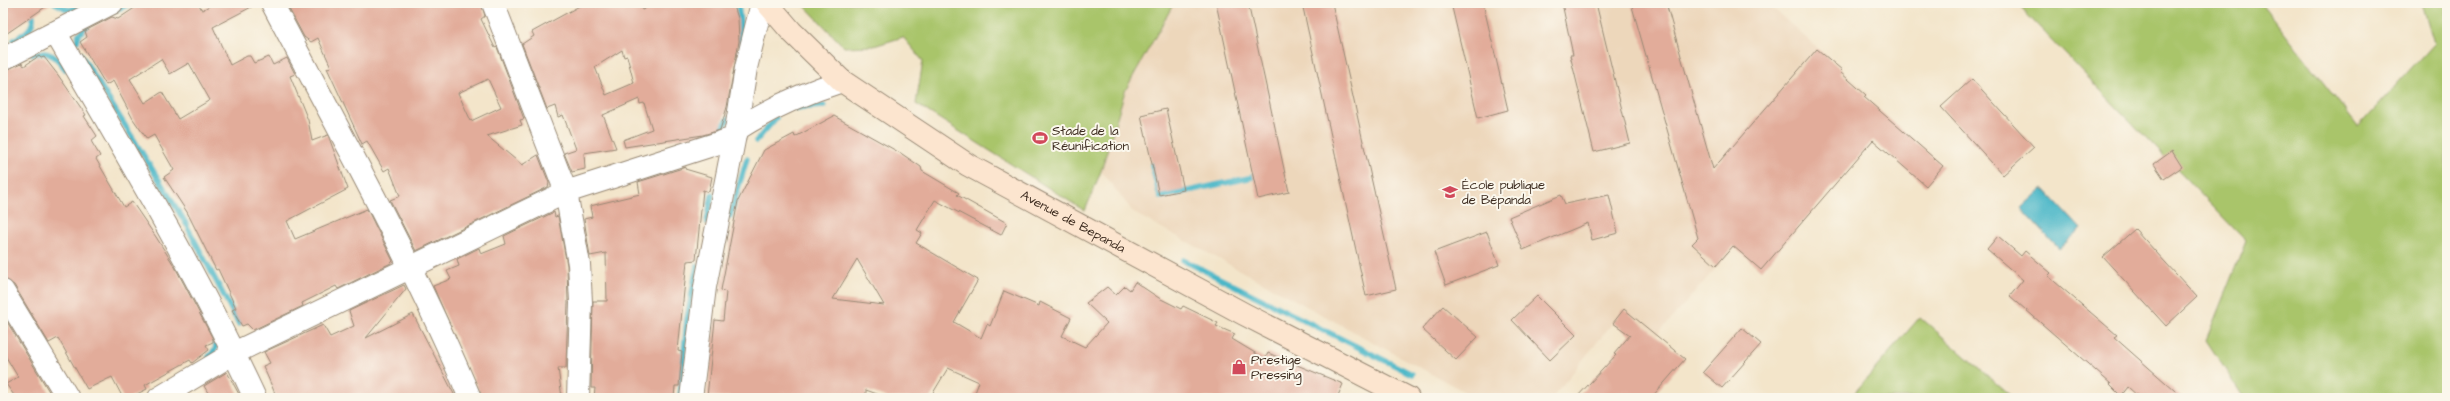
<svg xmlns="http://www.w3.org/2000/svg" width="2450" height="401" font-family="'Architects Daughter',sans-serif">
<rect width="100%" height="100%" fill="#fbf7ec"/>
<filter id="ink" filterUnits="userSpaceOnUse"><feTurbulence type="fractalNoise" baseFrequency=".025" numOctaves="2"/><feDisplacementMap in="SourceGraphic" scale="8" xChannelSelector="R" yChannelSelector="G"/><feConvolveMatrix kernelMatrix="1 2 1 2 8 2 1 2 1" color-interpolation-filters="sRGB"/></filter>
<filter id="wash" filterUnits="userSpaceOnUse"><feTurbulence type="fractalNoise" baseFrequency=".012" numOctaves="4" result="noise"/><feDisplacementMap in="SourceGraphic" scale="16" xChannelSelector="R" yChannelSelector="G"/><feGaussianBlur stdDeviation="0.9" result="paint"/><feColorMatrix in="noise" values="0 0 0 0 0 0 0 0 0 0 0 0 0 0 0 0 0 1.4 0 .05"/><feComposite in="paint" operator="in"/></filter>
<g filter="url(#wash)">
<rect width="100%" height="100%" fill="#f3e5ca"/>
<path fill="#edd7bb" d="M1174,3h593l102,91 -212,241 -33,-26 -72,89h-76l-342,-185 -33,-42 24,-80z"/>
<path fill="#a9c56b" stroke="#727844" d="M802,3h372l-49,88 -24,80 -16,40 -169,-107 7,-43 -20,-24 -29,9 -30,1z
M2016,3h245l97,124 76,-84 -12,-40h25v395h-203l-38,-58 40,-99z
M1920,317l93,81h-163z"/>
<path fill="#4cb7c8" stroke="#447073" d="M2043,188l38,41 -22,20 -38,-41z"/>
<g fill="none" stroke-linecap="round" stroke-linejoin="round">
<path stroke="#4cb7c8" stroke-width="5.5" d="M55,3l14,7 18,-7
M738,3l4,41
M115,11l16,-8
M14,40c10,-6 20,-11 19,-24
M77,41l2,-7 8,-8
M33,54c16,-4 23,2 32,15
M81,55l106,170
M796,108l28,-2
M721,131l7,-12
M756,141l20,-23
M1152,165l8,32 93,-20
M730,216l17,-57
M707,222l5,-27
M189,230l50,94
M1183,260l229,114
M209,357l6,-7 2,-11
M680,398l7,-78 10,-54"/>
</g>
<g id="blocks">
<path fill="#e2ac9a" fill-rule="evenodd" d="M3,3h48l-48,33z
M142,3h56l4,7 13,-7h44l-46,24 17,38 17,-9h3l4,7 15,-6 4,8 14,-7 8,16 -5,2 18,44 4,21 16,-6 20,54 -61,32 8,18 72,-30 26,52 -2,2 -53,26 -2,-3 -34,17 1,3 -50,24 -6,-6 -5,2 -10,-16 4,-2 -18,-39 -2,1 -29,-58 -23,-35 10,-7 -20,-35 -7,4 -14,-20 -20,-38 -7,4 -26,-43 7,-5 -2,-6 27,-14 6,2zM161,59l9,15 19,-11 21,37 -32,19 -16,-27 -17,11 -15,-24z
M286,3h195l4,13 -4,3 14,29 2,-1 27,72 -4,1 2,5 -35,11 35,29 16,-10 11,28 -1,4 -132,64 -26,-51 10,-4 -11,-28 -5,3 -17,-30 -5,3 -35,-76 4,-1 -13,-29 -7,4 -7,-5zM488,79l13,28 -30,14 -13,-28z
M585,3h53l4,7 14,-7h77l5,15 1,23 -12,66 -7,23 -17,5 -78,12 -2,-7 29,-11 -8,-26 -4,1 -1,-5 -36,16 13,33 -32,5 1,16 -13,3 -8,-19 12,-4 -13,-34 -5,2 -3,-11 -8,3 -25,-65 12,-8 -2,-4zM622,50l2,7 3,-1 7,27 -28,12 -11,-28z
M1216,3h32l41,189 -31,7z
M1302,3h30l64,286 -30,7z
M1451,3h32l25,107 -30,8z
M1562,3h34l34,140 -36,9 -24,-97h3z
M1631,3h35l47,166 104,-120 25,21 -2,2 26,23 -2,2 79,69 -17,20 -53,-46 -112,130 -28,-24 -17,20 -24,-22 6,-6z
M39,56l2,2 3,-1 14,18 28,40 -2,1 13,20 -6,5 9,15 -4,3 28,48 8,-5 24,35 19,30 38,72v3l-7,3 3,5 -17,13 -2,-3 -45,25 2,4 -18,9h-6l-11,-21 -25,12 -29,-51 -9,5 -35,-58 -11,-6v-208l19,-8 2,3z
M1972,79l62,68 -31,28 -62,-68z
M1166,109l18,81 -25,5 -18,-80z
M834,116l68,38 19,13 1,4 37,22 -2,2 50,28 -6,12 -66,-35 -18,30 5,3 -6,10 62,37 -24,42 27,16 6,-14 3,2 14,-35 35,15 1,-4 31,16 -9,18 23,11 22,-24 -21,-20 21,-16 9,8 9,-9 5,4 5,-8 24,16 22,11 2,-3 35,17 -2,3 19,8 -3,5 33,20 3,-6 75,31 -6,14h-364l6,-16 -31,-14 -18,30h-42l-22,-8v8l-159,-1 8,-77 8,1 3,-29 -5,-2 17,-89 26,-51 30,-16 1,3zM857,259l27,46 -51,-6z
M2172,151l10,16 -18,12 -10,-15z
M686,167l-1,2 27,8 -3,15 -6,-2 -7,70 -9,1 -9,90 4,1 -3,34h-4l-1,12h-80l1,-10h-4l2,-87h14l-1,-48 -16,3 -6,-37 8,-2 -2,-11 50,-12 -2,-12z
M1561,195l4,9 44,-9 9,38 -26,7 -4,-17 -65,27 -14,-33z
M554,212l1,5 3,-1 9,49 1,37 -2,66h-8l4,30h-80l-49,-112 18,-7 -4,-8 12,-5 -2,-7 22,-11 2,6 25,-10 -2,-8z
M2135,229l62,68 -31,29 -63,-69z
M1487,232l12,33 -53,20 -12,-33z
M1998,236l23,20 4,-5 26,22 -3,3 69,59 -3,2 69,61h-43l-12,-11 -7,9 -11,-11 1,-1 -101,-88 13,-16 -36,-31z
M404,285l2,4 -40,49 47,-24 43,84h-179l-14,-32 7,-3 -6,-11 59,-27 7,12 24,-11 -5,-15z
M1537,296l39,39 -26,25 -38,-40z
M1443,306l35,31 -22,23 -34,-31z
M1624,309l61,50 -34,39h-75l40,-43 -2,-1 16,-19 -17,-12z
M3,315l50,83h-37l-10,-14 12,-7 -15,-25z
M1742,328l19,16 -39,44 -19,-16z
M227,372l14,26h-30l-7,-12z"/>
</g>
</g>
<g filter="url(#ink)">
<use href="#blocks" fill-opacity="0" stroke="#978874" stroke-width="1"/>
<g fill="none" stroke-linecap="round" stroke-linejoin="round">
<g stroke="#978874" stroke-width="24">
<path id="street" d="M272,3c68,130 141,259 198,395
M493,3l73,189 13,72 2,38 -3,96
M55,32c70,120 141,239 200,366
M3,59l109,-56
M736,130c34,-22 68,-37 106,-49
M3,291l65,107
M159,398l75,-45 332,-161 168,-54
M691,398l14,-111 31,-157 10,-62 16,-65"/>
</g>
<g stroke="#978874" stroke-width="24">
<g id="secondary">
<path id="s1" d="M767,3l24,28 51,50 126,84 276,149 164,84"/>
</g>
</g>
<use href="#street" stroke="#fff" stroke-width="22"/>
<use href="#secondary" stroke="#fce5cf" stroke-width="22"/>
</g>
</g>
<defs>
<g id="stadium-bare" transform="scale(1.2)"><path d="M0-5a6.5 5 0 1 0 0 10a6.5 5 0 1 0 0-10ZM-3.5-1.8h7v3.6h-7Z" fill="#d1495b" stroke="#fbf7ec" stroke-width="2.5" paint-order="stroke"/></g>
<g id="school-bare" transform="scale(1.2)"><path d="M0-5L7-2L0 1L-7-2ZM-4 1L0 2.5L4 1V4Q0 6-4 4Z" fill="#d1495b" stroke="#fbf7ec" stroke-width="2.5" paint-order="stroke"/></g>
<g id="shop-bare" transform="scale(1.2)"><path d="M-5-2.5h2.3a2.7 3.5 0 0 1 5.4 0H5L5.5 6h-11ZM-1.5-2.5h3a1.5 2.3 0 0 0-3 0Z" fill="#d1495b" stroke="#fbf7ec" stroke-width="2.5" paint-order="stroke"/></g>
</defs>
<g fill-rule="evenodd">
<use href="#stadium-bare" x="1040" y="138"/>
<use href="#school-bare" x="1450" y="192"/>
<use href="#shop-bare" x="1239" y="367"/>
</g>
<g text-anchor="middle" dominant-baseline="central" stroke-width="4" stroke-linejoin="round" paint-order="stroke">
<g font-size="13" fill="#3b2a1e" stroke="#fbf7ec" text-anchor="start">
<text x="1052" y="131">Stade de la<tspan x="1052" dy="15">Réunification</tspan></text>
<text x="1462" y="185">École publique<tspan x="1462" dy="15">de Bépanda</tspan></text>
<text x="1251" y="360">Prestige<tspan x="1251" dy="15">Pressing</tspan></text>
</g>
<g font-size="13" fill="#3b2a1e" stroke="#fbf7ec">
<text stroke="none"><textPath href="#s1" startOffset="379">Avenue de Bepanda</textPath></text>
</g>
</g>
<rect width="2450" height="401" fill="none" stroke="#fbf7ec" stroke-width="16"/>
</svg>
